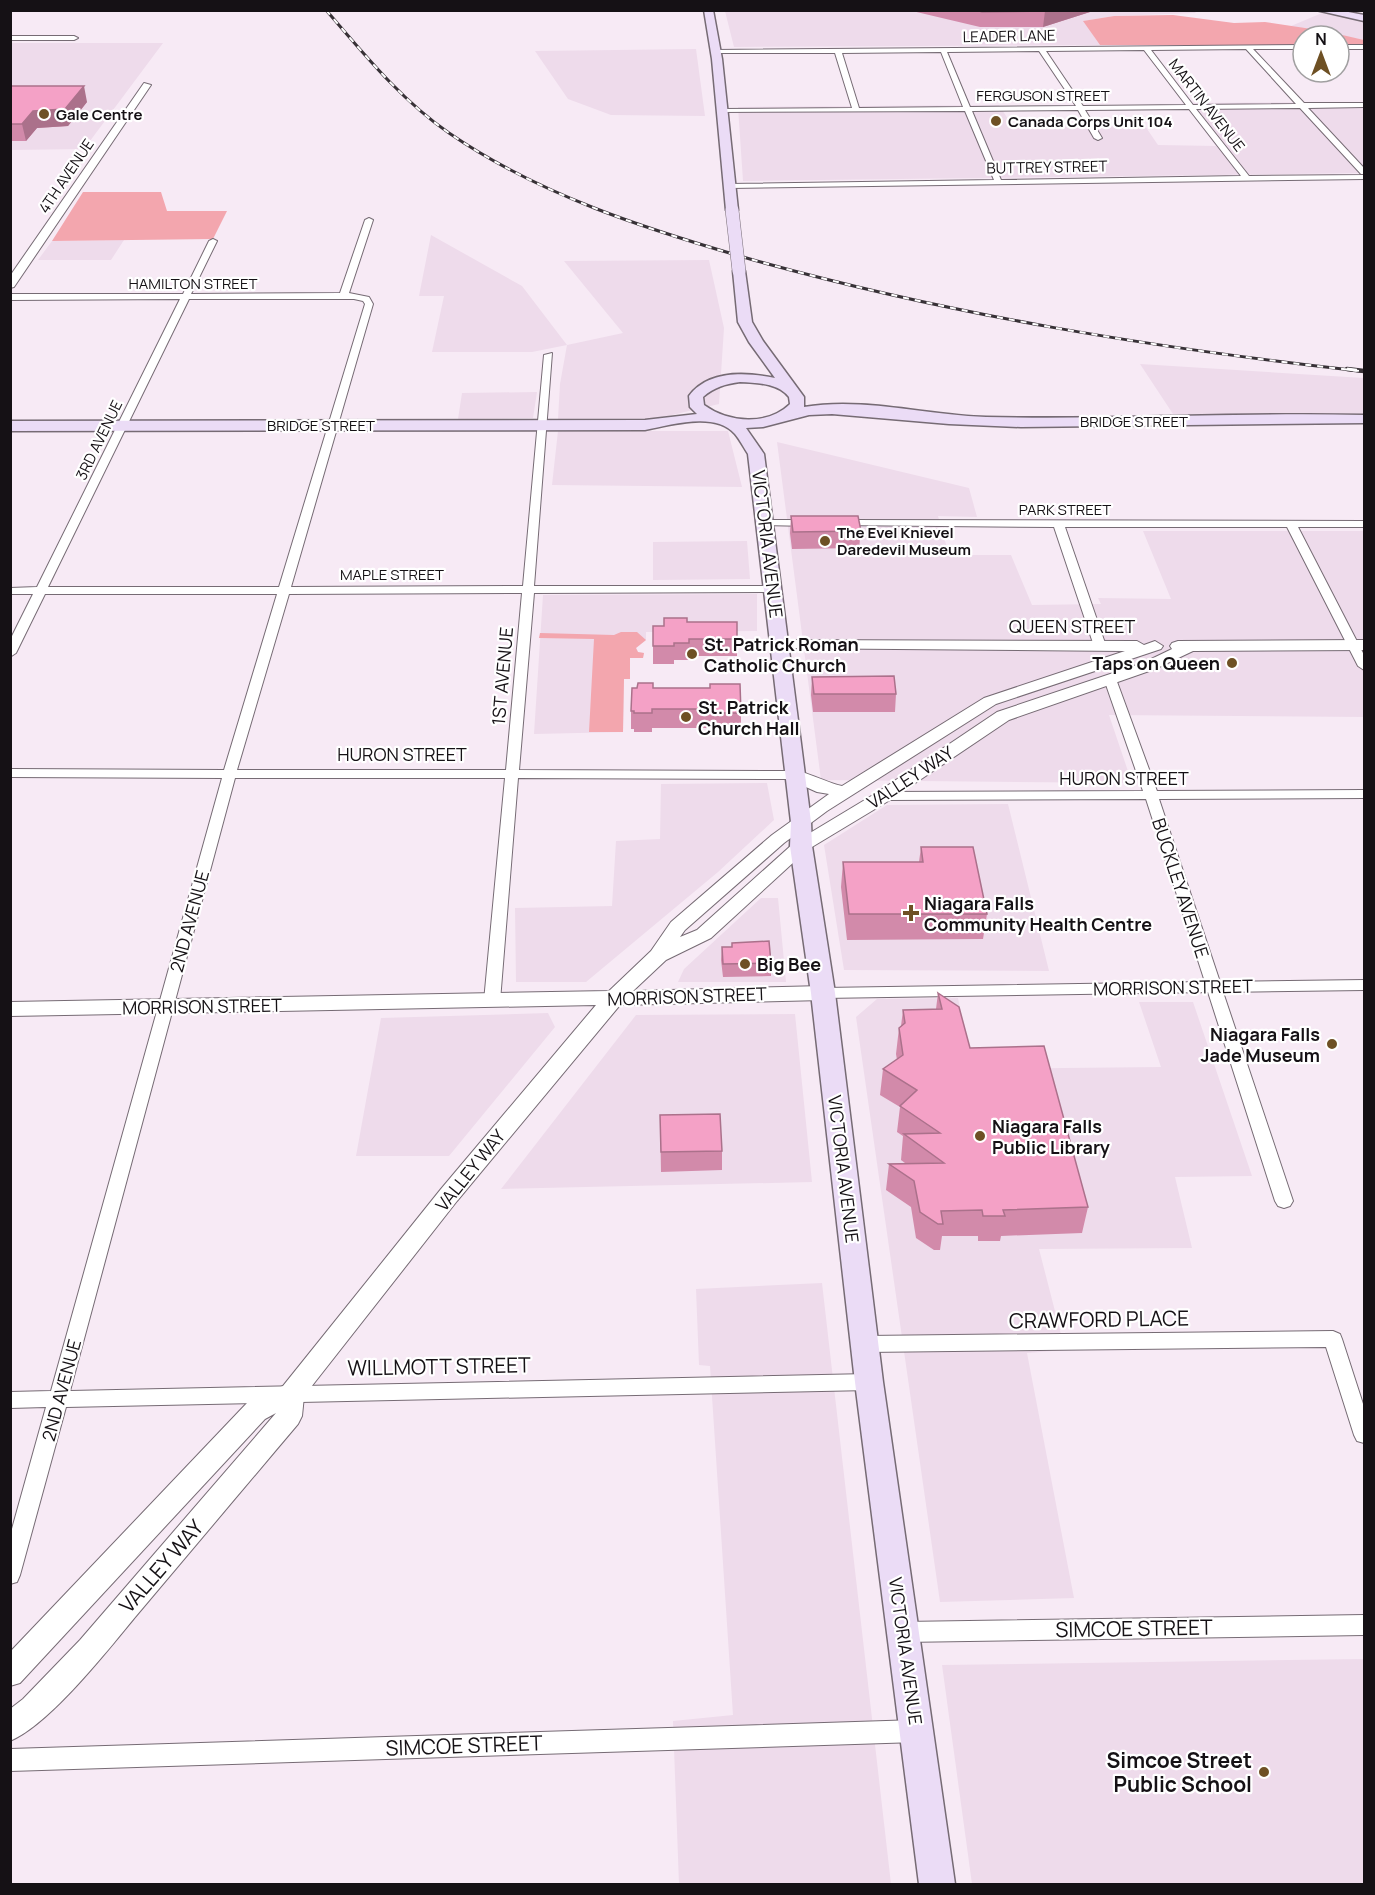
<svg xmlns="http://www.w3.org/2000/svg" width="1375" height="1895" font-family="Manrope,sans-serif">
<rect width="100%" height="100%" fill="#f7eaf5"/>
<path fill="#eedbeb" d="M1193,10l3,3 -82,3 -30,5 16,24 -366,2 -9,-36z
M1322,13l42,7v20l-73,-14z
M10,43h153l-79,106 -73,1z
M696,49l9,67 -94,-1 -43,-16 -33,-48z
M1364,102v71l-621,8 -5,-74 261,-2 14,22 132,-1 13,19 58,1 -32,-43z
M431,235l91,51 45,59 56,-12 -59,-72 145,-1 15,68 -5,76 -64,15h-97l2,-35 7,-39 -35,7h-100l12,-56h-25z
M124,240l-13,20h-73l14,-19z
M1140,364l224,14v36h-191z
M537,392l-4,26 -75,1 4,-26z
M558,431h170l14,56 -190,-2z
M777,442l192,46 8,29 -39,-1 11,39h62l21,50 69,-1 -3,-6 73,1 -28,-68h221v186l-255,-2 23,68 -311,-3z
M747,541l3,38 -97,1v-38z
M757,594v37l-111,1v8l-10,8 2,4 6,1 -1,5h-13v21h-6l-1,53 -89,2 9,-139z
M767,783l7,37 -56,52 -132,110h-70l-1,-74 97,-2 4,-65 44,-2 1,-55z
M1008,804l41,167 -205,-1 -20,-125 63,-40z
M761,898h17l8,84h-108l6,-13z
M958,998l14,71 189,-2 -22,-65h54l59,174 -77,1 17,71 -153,1 26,101 -38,3 47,245 -134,4 -84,-585 21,-18z
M548,1013l7,14 -106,129h-93l25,-138z
M795,1014l17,168 -311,7 135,-174z
M822,1283l69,601h-212l-6,-163 60,-6 -23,-349 -11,-1 -3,-76z
M1364,1659v225h-392l-30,-219z"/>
<path fill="#f3a6ae" d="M1173,15l61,8 31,-1 60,9 39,9v4h-25v-8h-36v9h-203l-17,-24 31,-5z
M83,192h78l6,19h60l-14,28 -161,2z
M621,632h16l9,8 -10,8 2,4 6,1 -1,5h-13v21h-6l-1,53h-34l5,-93 -55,-1 1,-5 74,2z"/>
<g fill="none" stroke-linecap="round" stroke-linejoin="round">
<g stroke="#766b74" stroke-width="2">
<path id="minor" d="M1303,45v4h-50l51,54h60v4l-56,1 56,60v6h-3l-61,-66 -104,1 53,67 115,-1v4l-634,9 -4,-2 4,-2 264,-4 -29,-69 -245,1 2,-3 130,-1 -17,-55h-121l2,-3zM1246,49l50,55 -103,1 -42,-55zM1144,50l42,55 -103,1 -37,-55zM1039,51l37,55 -106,1 -23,-55zM941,52l22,55 -104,1 -17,-55zM1189,109l52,67 -240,4 -29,-69 106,-1 16,28 4,2 4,-2 -17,-28z
M1339,45h25v4h-25z
M369,218l4,2 -24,73 20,4 4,7 -82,283 232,-1 21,-231 8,-2 -18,233h240l6,3 -6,3 -240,1 -15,177 275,1 7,4 -7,4 -276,-1 -18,223 -3,4h-10l-3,-4 21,-223h-270l-165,613 799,-17 7,2 3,6 -3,6 -7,2 -803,17 -46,168 -3,7 -7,2v-48l36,-129 -36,1v-16l41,-1 171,-613 -212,-1v-8l214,1 53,-176h-232l-29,59 -6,4v-17l23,-46h-23v-6l27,-1 143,-288 -170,1v-6h173l26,-53 4,-2 4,2 -26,53 149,-1 25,-73zM189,299h165l9,2 2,3 -86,283h-231zM522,593l-16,177h-269l52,-176z
M766,520h44l5,3 -5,3 -48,-1v-4z
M840,520l524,1v6h-66l66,128v15l-6,-4 -71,-139h-222l41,119 -6,4 -6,-4 -40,-119 -218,-2v-4z
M1110,675l6,4 41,112 207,-1v8l-205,1 61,183 144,-2v10l-141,2 70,209 -3,5 -6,2 -6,-2 -3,-5 -67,-209 -385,6 -8,-5 8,-5 382,-6 -59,-183 -262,1 -7,-4 7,-4 259,-1 -39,-112z
M1333,1331l7,3 2,5 22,68v36l-7,-2 -3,-6 -28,-88 -460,5 -7,-3 -2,-5 2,-5 7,-3z
M1364,1615v20l-461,7 -8,-3 -3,-7 3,-7 8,-3z
M917,1720l8,3 3,8 -3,8 -8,3 -907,29v-22z"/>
</g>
<g stroke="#766b74" stroke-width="2">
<path id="tertiary" d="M10,36h64l4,2 -4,2h-64z
M144,83l7,2 -137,202 -4,1v-12z
M780,640l357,1 7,4 11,-4 8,5 -2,3 -165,55 -169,107 -43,32 -99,87 -5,7 17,-7 98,-88 83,-50 119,-80 146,-49 29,-14 -2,-3 2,-3 6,-2 186,-1v10l-171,1 -38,18 -146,51 -119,80 -83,50 -96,88 -45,22 -33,31 190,-5 7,2 3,5 -3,5 -7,2 -203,5 -163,196 -153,195 -2,20 -4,8c-54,64 -108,128 -162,192 -28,34 -87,109 -126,125v-32l13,-10 57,-59 196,-227 -11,6 -245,264 -10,3v-34l237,-249 36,-17 158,-197 155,-184 -586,11v-14l599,-11 42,-40 20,-29 101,-87 57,-41 -12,-2 -29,-13 -3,-4 3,-4c13,-3 38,12 54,15l142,-88 141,-47 -351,-3 -2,-3 2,-3z"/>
</g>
<g stroke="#766b74" stroke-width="3">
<path id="secondary" d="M704,10h9l9,49 16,151 -6,4 -6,-4 -14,-151z
M1316,10h22l26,5v6z
M739,267l6,4 7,51 11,19 41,56v10c59,-10 122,8 182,10 126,3 252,-5 378,-2v8l-343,4 -72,-3 -117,-10 -23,1 -46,12 -17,1 18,26 47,368 1,24 23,147 48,389 72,502h-36l-64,-502 -44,-389 -21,-147 1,-24 -43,-368c-4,-6 -8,-14 -13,-20 -20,-23 -64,-9 -90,-4l-635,1v-10l635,-1 52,-6 -7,-7 -1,-11c19,-26 57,-24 86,-18l-26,-36 -11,-20 -5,-51zM740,382c17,1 38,1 49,15l1,7c-23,22 -61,19 -86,1l-1,-8c11,-10 23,-13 37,-15z"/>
</g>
<use href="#minor" fill="#fff" fill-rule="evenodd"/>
<use href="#tertiary" fill="#fff" fill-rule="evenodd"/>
<use href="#secondary" fill="#ebdcf6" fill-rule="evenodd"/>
<g stroke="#373136" stroke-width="3">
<path id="rail-far1" d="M326,10c38,44 75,90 123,123 90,62 197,96 301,126 200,56 404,89 610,112"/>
</g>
<g stroke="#373136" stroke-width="4.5">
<path id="rail" d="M1347,369l17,2"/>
</g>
<use href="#rail-far1" stroke="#fff" stroke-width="2" stroke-dasharray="6" stroke-linecap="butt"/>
<use href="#rail" stroke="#fff" stroke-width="3" stroke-dasharray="10" stroke-linecap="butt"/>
<g stroke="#766b74" stroke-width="14" stroke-linecap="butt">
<path id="secondary-bridge" d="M732,210l7,61"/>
</g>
<use href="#secondary-bridge" stroke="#ebdcf6" stroke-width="13"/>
</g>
<path fill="#d28aaa" d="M908,10h183l-1,2 -47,15h-63z
M10,86l77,16 -19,24 -31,2 -11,13h-16z
M791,516l70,15 -2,17 -67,1 -2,-16z
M687,622l50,17v17h-48v4h-15v4h-21v-18l11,-20z
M812,677l84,17 -1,18h-82l-2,-17z
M653,688l88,25v18h-29v-3h-60v4h-18v-3h-3v-18z
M921,847l66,67 -4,25 -136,1 -6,-53 2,-25h76z
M722,947l49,16v13l-48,1 -2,-17z
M938,993l32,55 118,159 -6,26 -81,3 -1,5h-22v-5h-36l-2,14h-6l-18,-12 -5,-31 -25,-17 3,-26 16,-1 -4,-3 2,-24 -6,-4 3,-25 -20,-12 3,-26 14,-9 -1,-6 3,-26 2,-2 2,-16 33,-1z
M660,1115l62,36v19l-61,2z"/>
<path fill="#ab718b" d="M1048,10h43l-1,2 -47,15 2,-16z
M84,86l3,16 -19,24 -31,2 -11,13 -4,-17 11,-13z"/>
<path fill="#f4a1c6" stroke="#ab718b" stroke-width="1.5" d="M976,10h72l-3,1 -63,1z
M10,86h74l-19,23 -32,2 -11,13h-12z
M791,516h67l3,15 -68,1z
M664,618h23v4h50v17h-48v4h-15v3h-21v-20h11z
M894,676l2,18h-82l-2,-17z
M638,683h15v5h57v-4h30l1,29h-29v-4h-60v4h-18v-2h-3l1,-23h5z
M921,847h52l14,67h-138l-6,-52h80z
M769,941l2,22 -48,1 -1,-17h10v-4z
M938,993l21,14 11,41 74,-2 44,161 -85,3 2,6h-22l-1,-6 -41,1 2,13h-5l-18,-12 -6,-31 -25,-17 55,-1 -40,-29 36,-1 -40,-27 17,-16 -34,-21 20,-14 -4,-27 6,-5 -2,-13 39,-1z
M720,1114l2,37 -61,1 -1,-37z"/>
<g fill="#6e5024" stroke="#fff" stroke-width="2">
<circle cx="44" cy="114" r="6"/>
<circle cx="996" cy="121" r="6"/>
<circle cx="825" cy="541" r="6"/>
<circle cx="692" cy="654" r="6"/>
<circle cx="1232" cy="663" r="6"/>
<circle cx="686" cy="717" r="6"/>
<path d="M908 904h6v6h6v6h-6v6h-6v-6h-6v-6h6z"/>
<circle cx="745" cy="964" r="6"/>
<circle cx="1332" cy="1044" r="6"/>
<circle cx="980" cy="1136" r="6"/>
<circle cx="1264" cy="1772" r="6"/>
</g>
<g text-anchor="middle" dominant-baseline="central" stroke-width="4.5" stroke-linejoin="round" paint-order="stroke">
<g font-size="15" fill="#151115" stroke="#fff">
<text transform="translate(1009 36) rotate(-1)">LEADER LANE</text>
<text x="1043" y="95">FERGUSON STREET</text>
<text transform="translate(1207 105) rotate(52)">MARTIN AVENUE</text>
<text transform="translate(1047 167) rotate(-1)">BUTTREY STREET</text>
<text transform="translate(66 176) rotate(-56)">4TH AVENUE</text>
<text x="193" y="283">HAMILTON STREET</text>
<text x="1134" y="421">BRIDGE STREET</text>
<text x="321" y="425">BRIDGE STREET</text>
<text transform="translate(99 440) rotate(-64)">3RD AVENUE</text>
<text x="1065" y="509">PARK STREET</text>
<text x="392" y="574">MAPLE STREET</text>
</g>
<g font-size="15" font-weight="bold" fill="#151115" stroke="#fff" text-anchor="start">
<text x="56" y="114">Gale Centre</text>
<text x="1008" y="121">Canada Corps Unit 104</text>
<text x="837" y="532">The Evel Knievel<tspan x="837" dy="17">Daredevil Museum</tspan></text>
</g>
<g font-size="18" fill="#151115" stroke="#fff">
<text transform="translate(768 544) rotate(83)">VICTORIA AVENUE</text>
<text x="1072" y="626">QUEEN STREET</text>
<text transform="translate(502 676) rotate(-85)">1ST AVENUE</text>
<text x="402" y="754">HURON STREET</text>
<text transform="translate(910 777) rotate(-33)">VALLEY WAY</text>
<text x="1124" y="778">HURON STREET</text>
<text transform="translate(1181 888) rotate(72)">BUCKLEY AVENUE</text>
<text transform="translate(189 921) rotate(-75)">2ND AVENUE</text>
<text transform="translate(1173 987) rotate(-1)">MORRISON STREET</text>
<text transform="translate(687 996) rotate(-2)">MORRISON STREET</text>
<text transform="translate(202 1006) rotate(-1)">MORRISON STREET</text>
<text transform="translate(844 1169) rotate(83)">VICTORIA AVENUE</text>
<text transform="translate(470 1170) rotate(-51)">VALLEY WAY</text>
<text transform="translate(61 1390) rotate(-75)">2ND AVENUE</text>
<text transform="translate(906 1651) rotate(82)">VICTORIA AVENUE</text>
</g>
<g font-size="18" font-weight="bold" fill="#151115" stroke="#fff" text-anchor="start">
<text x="704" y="644">St. Patrick Roman<tspan x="704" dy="21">Catholic Church</tspan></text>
<text x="1220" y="663" text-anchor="end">Taps on Queen</text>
<text x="698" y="707">St. Patrick<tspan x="698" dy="21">Church Hall</tspan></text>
<text x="924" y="903">Niagara Falls<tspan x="924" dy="21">Community Health Centre</tspan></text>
<text x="757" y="964">Big Bee</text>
<text x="1320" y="1034" text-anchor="end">Niagara Falls<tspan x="1320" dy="21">Jade Museum</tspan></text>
<text x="992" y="1126">Niagara Falls<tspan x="992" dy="21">Public Library</tspan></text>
</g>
<g font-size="21" fill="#151115" stroke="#fff">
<text transform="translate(1099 1319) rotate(-1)">CRAWFORD PLACE</text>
<text transform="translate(439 1366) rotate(-1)">WILLMOTT STREET</text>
<text transform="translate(161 1566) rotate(-49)">VALLEY WAY</text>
<text transform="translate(1134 1628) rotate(-1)">SIMCOE STREET</text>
<text transform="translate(464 1745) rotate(-2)">SIMCOE STREET</text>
</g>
<g font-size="21" font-weight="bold" fill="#151115" stroke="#fff" text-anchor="end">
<text x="1252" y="1760">Simcoe Street<tspan x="1252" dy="24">Public School</tspan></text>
</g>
</g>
<rect width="1375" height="1895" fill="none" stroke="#151115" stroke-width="24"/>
<g transform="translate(1321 54)"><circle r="28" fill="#ffffff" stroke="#a1a0a1" stroke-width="1.5"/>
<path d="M0-4.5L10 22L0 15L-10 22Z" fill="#6e5024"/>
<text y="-9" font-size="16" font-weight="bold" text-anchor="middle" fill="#151115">N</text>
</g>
</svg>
